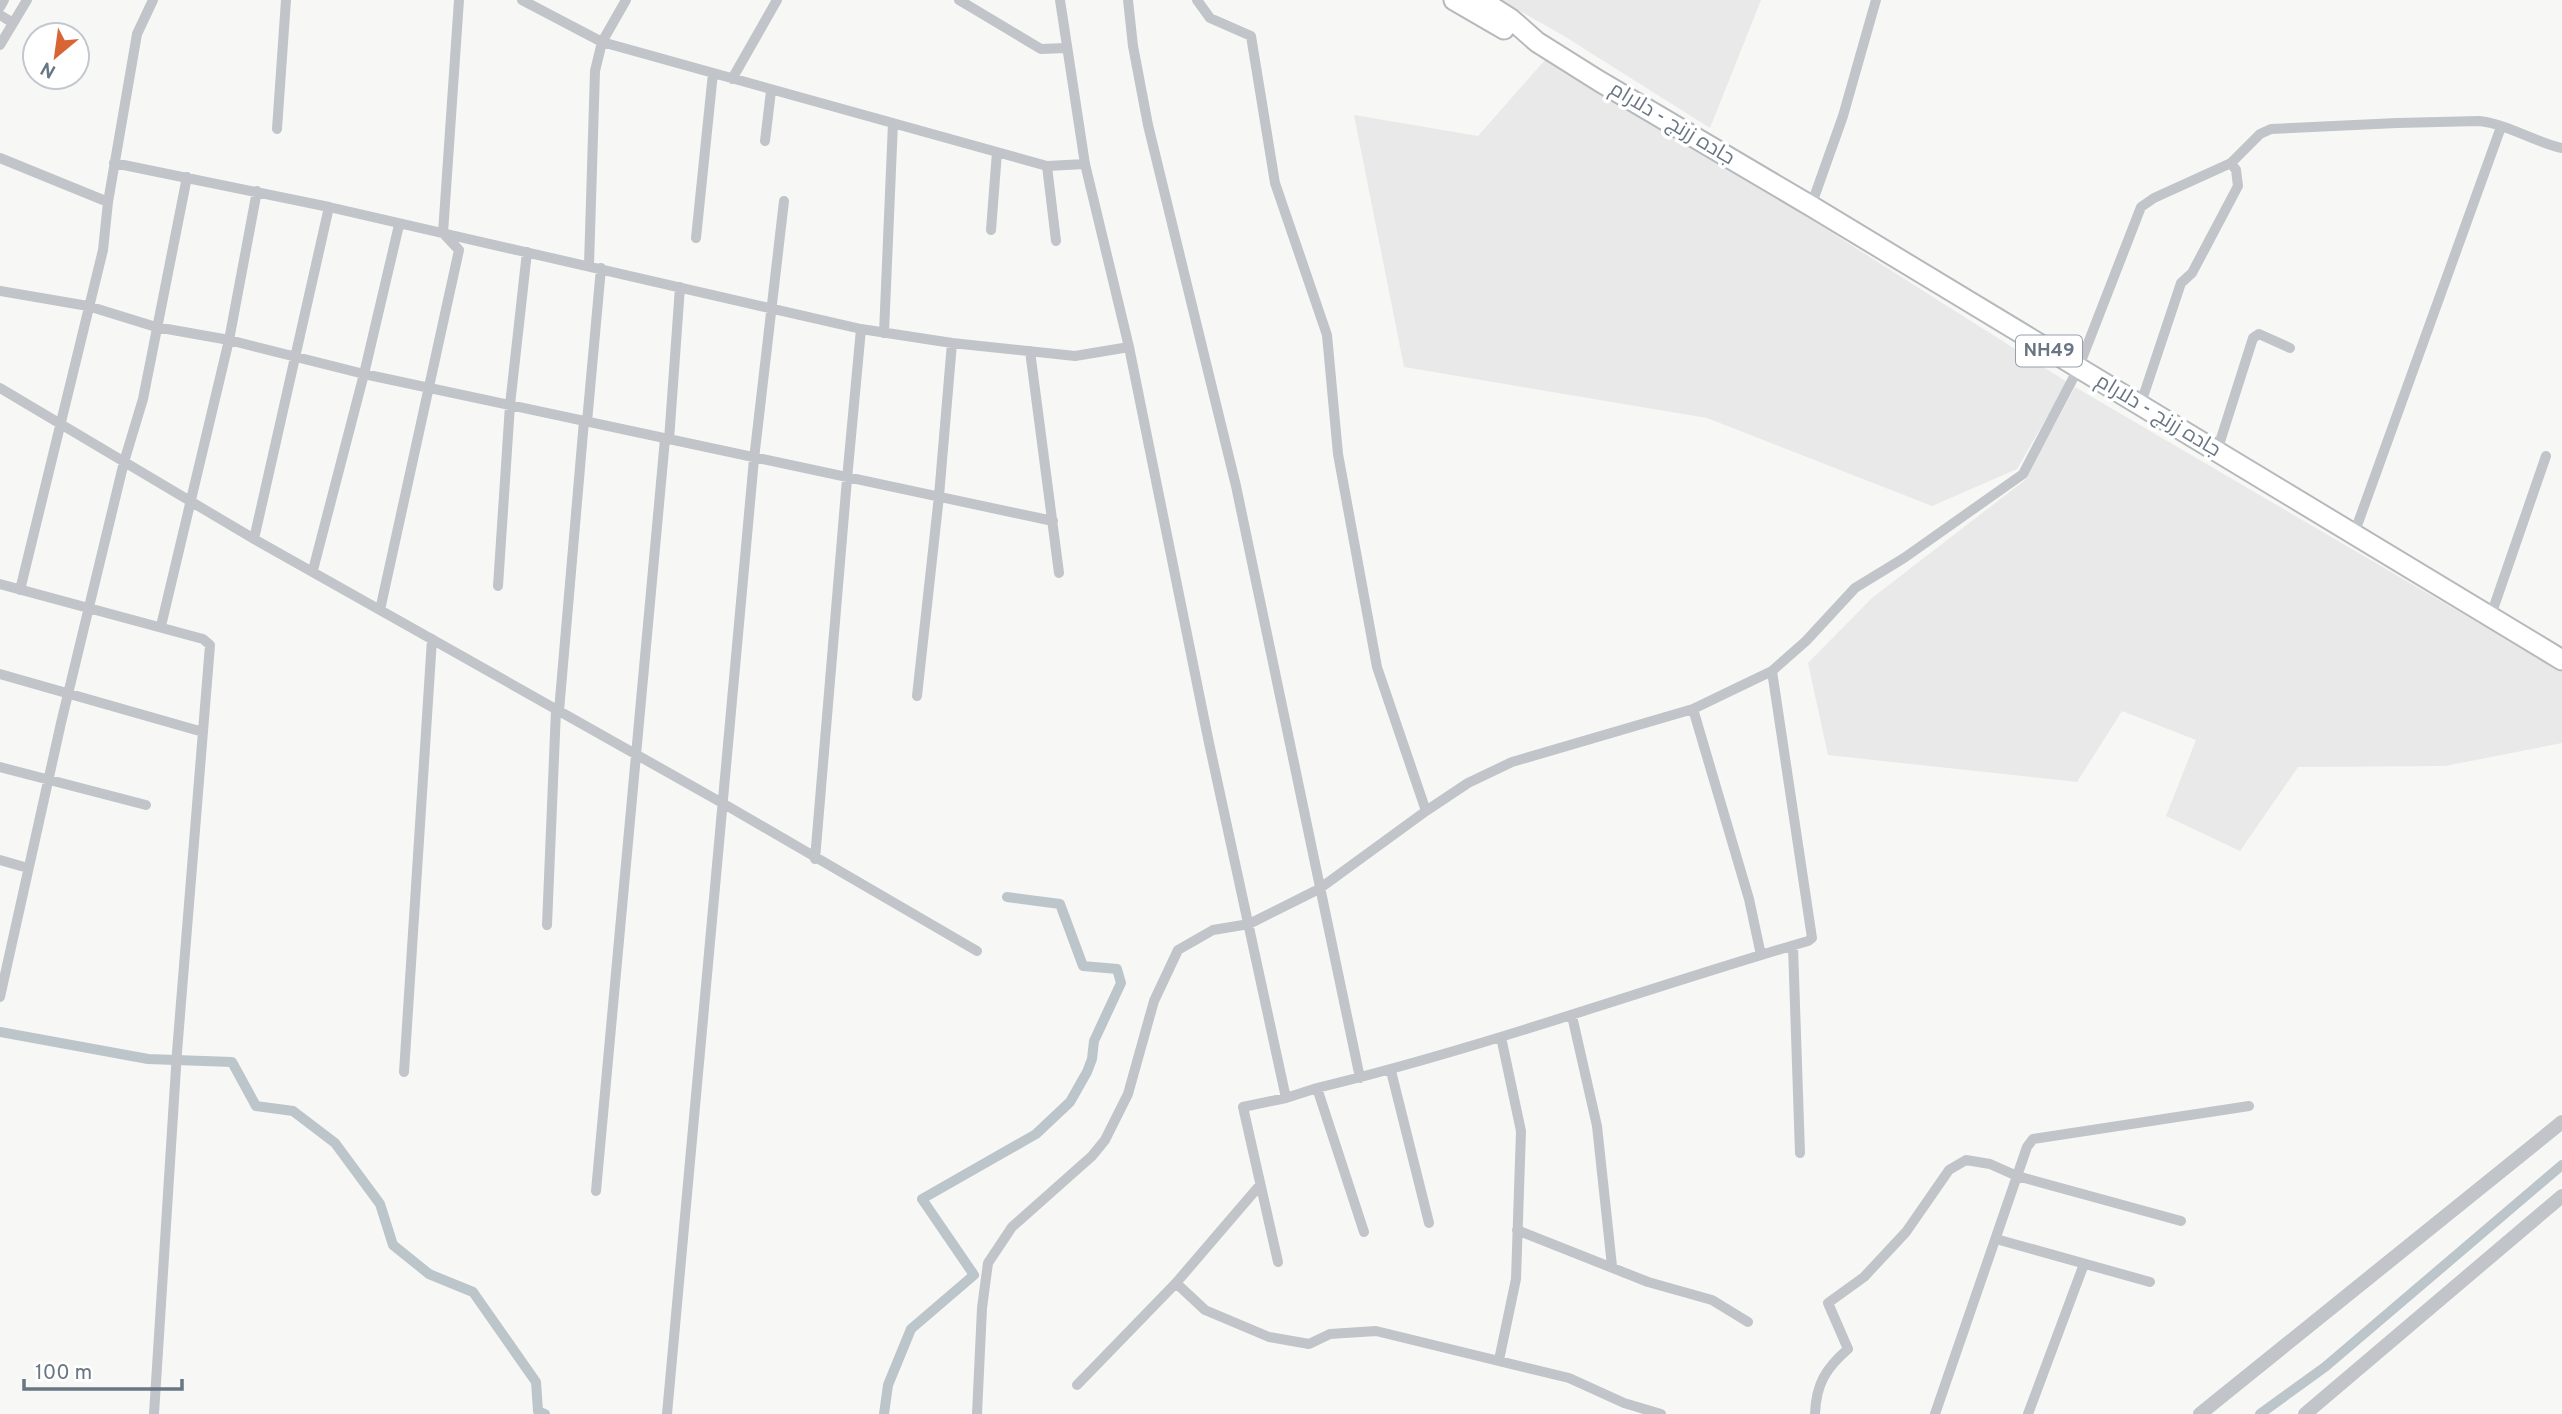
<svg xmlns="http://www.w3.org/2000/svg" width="2562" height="1414" font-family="Overpass,Cairo,sans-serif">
<rect width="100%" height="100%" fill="#f7f8f5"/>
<path fill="#e8e9e8" d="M1501,0h260l-51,128 -146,-92z
M1545,60l224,133 298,189 -50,87 -85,37 -225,-88 -303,-51 -50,-252 124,21z
M2075,387l487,285v71l-117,23 -147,1 -58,84 -74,-35 30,-76 -74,-29 -45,71 -249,-27 -20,-92 64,-65 153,-118z"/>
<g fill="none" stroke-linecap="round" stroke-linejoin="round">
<path stroke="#bcc5ca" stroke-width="10" d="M0,1032l148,27 84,3 24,44 37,5 42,32 45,61 13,41 36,29 44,18 63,90 2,29 7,3
M884,1414l4,-29 23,-56 63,-54 -52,-76 114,-65 34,-32 17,-30 5,-13 2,-18 27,-58 -4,-14 -34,-3 -23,-62 -53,-7
M2260,1414l65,-47 237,-202"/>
<g stroke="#b6b9bc" stroke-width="23">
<path id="trunk" d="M1454,0l50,29
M1481,0l30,19 26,23 62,39 212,125 751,454"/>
</g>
<path stroke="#c1c4c8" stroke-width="10" d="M522,0l80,42 445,124 38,-2
M959,0l82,49 25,-1
M1060,0l25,164 44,183 80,396 77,355 31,-10 47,144
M1128,0l5,46 15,79 88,361 124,592
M1197,0l13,18 41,18 24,147 52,152 11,119 39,213 49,144
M0,7l4,-7
M0,15l13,8
M0,45l27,-45
M732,79l45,-79
M277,129l9,-129
M765,141l6,-50
M0,158l108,44
M114,163l215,44 532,122 91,14 123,13 54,-9
M1047,166l9,75
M1811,206l32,-90 33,-116
M991,230l6,-78
M696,238l17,-165
M589,265l6,-194 7,-29 24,-42
M0,291l88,15 68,21 73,13 135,34 689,147
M884,333l9,-210
M1030,351l29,222
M0,388l254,151 470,265 253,147
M2140,406l41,-123 11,-10 46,-87 -2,-16 -5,-7
M587,422l14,-154
M669,440l11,-153
M2217,451l36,-113 6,-4 31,14
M2354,534l147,-407
M254,539l75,-332
M313,570l51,-196 35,-149
M0,584l203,55 7,6 -33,407 -23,362
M498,586l12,-181 17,-153
M20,590l83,-340 5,-48 29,-168 16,-34
M380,610l79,-360 -16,-17 16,-233
M2490,618l56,-162
M161,626l68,-286 28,-149
M0,674l203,58
M917,696l22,-200 13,-153
M1693,709l56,190 12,56
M559,711l25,-290
M0,767l146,38
M815,859l32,-380 14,-150
M0,860l28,8
M547,925l9,-215
M1793,946l7,207
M0,997l61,-274 63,-261 19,-63 44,-222
M1572,1016l25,110 15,140
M1391,1071l38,152
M404,1072l28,-433
M1317,1088c166,-40 327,-99 491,-147l4,-3 -40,-267
M596,1191l69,-752
M1517,1230l131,52 64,18 36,22
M1996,1239l154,43
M1278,1262l-35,-155 43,-9
M1176,1283l29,27 64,27 40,7 21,-10 46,-3 193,47 55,25 37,11
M1499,1360l17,-81 5,-148 -20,-94
M1077,1385l99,-102 84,-98
M667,1414l87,-955 30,-258
M977,1414l5,-106 6,-45 24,-36 80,-71 13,-16 23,-46 26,-93 24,-51 35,-20 36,-6 70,-35 107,-78 42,-28 44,-21 181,-53 79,-38 34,-30 49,-53 49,-30 119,-84 55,-105 63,-162 13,-9 77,-35 29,-29 11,-5 126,-6 82,-2c29,3 55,21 83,27
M1815,1414c1,-30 11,-46 33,-65l-20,-46 36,-26 42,-45 43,-62 17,-10 24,4 27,12 164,45
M1935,1414l92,-267 6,-8 216,-33
M2028,1414l56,-150"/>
<path stroke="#c1c4c8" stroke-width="14" d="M2200,1414l362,-292
M2305,1414l257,-218"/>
<use href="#trunk" stroke="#fff" stroke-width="19"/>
</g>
<g text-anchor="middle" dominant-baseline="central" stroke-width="7" stroke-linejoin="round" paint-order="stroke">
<rect fill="#fff" stroke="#969fa9" stroke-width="2" x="2016" y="335.5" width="66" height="31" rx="5"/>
<g font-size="19" font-weight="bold" fill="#697684">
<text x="2049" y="351">NH49</text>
</g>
<g font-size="21" fill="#697684" stroke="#fff">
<text transform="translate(1672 124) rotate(31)">جاده زرنج - دلارام</text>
<text transform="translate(2158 416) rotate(31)">جاده زرنج - دلارام</text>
</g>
</g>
<g transform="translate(56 56) rotate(209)"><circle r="33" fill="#ffffff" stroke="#c3c8ce" stroke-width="2"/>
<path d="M0-5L12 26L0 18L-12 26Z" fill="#d86635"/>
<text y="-10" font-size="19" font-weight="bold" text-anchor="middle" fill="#697684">N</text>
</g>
<path d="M24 1379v10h158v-10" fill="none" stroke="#697684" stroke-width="3.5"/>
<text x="35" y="1379" font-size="21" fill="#697684" stroke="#ffffff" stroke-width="5" paint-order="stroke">100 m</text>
</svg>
